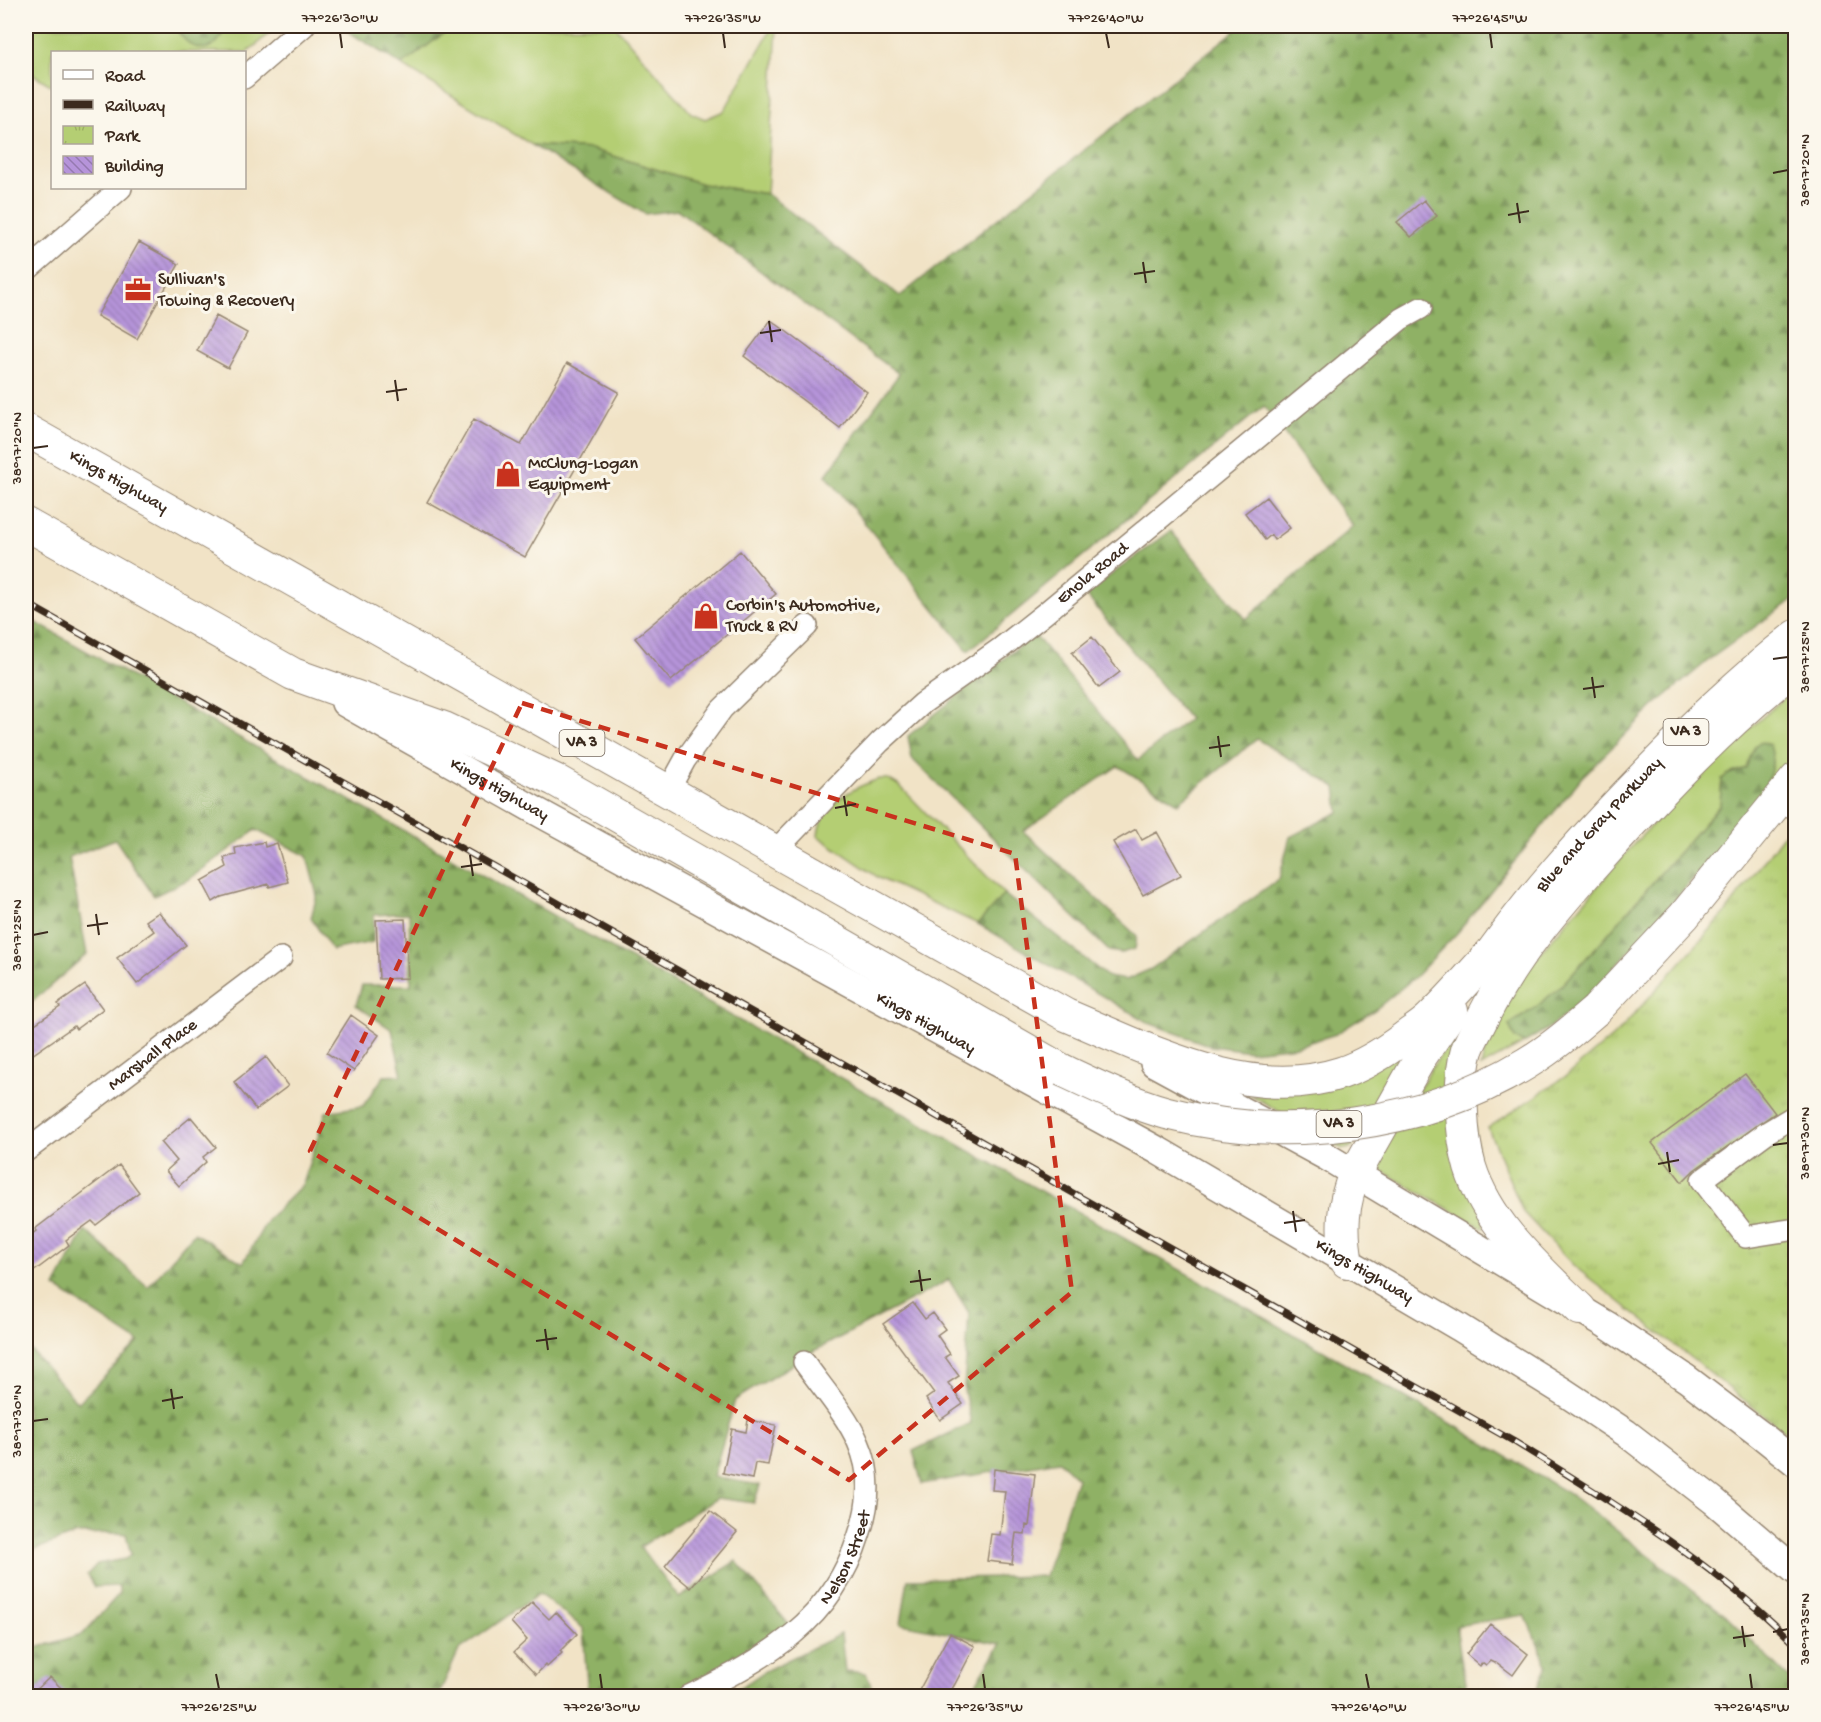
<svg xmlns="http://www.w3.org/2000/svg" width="1821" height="1722" font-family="'Gochi Hand',sans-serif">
<defs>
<pattern id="forest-firs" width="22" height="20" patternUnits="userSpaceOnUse" patternTransform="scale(1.5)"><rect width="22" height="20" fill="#8fb165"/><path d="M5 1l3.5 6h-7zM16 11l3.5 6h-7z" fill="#769053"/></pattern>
<pattern id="park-tufts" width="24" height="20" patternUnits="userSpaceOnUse" patternTransform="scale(1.5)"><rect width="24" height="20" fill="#b4ce73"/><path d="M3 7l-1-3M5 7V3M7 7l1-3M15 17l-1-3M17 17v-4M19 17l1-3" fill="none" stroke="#9cb163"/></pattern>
<pattern id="building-back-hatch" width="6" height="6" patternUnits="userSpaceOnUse" patternTransform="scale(1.5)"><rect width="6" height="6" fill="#b694da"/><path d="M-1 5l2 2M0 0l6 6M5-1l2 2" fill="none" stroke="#9579b0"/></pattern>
</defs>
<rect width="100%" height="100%" fill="#fbf7ec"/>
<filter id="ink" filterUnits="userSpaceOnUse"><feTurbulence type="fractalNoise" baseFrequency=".0167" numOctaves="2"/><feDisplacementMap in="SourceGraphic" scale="12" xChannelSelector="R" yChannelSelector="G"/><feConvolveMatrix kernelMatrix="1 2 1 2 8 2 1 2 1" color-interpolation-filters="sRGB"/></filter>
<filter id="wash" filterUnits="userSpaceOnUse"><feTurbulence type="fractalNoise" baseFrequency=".008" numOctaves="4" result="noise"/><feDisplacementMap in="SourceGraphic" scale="24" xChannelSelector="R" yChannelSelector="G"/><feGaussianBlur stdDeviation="1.35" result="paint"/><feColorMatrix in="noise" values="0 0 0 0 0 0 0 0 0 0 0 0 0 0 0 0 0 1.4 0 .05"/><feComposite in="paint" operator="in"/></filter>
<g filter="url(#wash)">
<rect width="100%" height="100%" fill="#f1e3c6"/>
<path fill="#b4ce73" stroke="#787c48" stroke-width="1.5" d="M26,26h251l-32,29 -1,-3h-192v34l-26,-16z
M453,26h162l76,87 14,6 19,-8 49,-85h4l-10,168 -64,-10 -112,-35 -59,-4 -130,-80z
M1795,688v74l-34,40 11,-38 1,-10 -23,4 -4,10 -19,7 -5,4 -2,26 -120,138 -40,44 -25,21 -26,17 6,13 9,5 -43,24 7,-29 36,-65 22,-27 87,-101 71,-75z
M879,779h9l12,7 104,108 -26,30 -99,-46 -61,-42c2,-32 34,-48 61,-57z
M1464,1022l20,204 -2,2 -109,-62 58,-97z
M1406,1054l-53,92c-5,3 -8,4 -14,1l-88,-52h23z"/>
<path fill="url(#forest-firs)" stroke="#656e42" stroke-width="1.5" d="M172,26h52c-3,21 -21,30 -38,15 -5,-5 -9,-11 -14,-15z
M339,26h114l-51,39z
M1241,26h554v572l-85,61 -54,45 -74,73 -124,155 -43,45 -39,32 -40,25 -39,12 -46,5 -40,-5 -62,-23 -171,-99 26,-30 104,83 18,3 25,-11 128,-90 11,-42 49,-25 -3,-25 -79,-48 -79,64 -60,-37 -95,65 114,105 -2,13 -14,4 -12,-2 -197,-192 -4,-23 126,-102 104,126 51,-41 -104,-125 86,-63 75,88 107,-93 -89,-120 -296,245 -142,-176 73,-101 -221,-164 -33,4 -113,-69 59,4 112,35 64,10 133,102z
M26,617l1416,801 129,77 154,120 70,69v12h-261l13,-31 -22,-50 -69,11 11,70h-499l33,-52 -100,-20 7,-45 137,-3 32,-98 -18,-17 -137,23 -9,-33 58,-28 -7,-33 5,-77 -20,-33 -135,71 -79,49 -22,77 47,8 -6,18 -37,-5 -77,49 39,51 57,-37 55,66 -82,51 -44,18h-77l-5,-68 -44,-34 -80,56 -21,46h-412v-45l57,-17 36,-40v-8l-25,1 -7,-12 10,-11 28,-5 6,-4 -5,-21 -7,-1 -43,1 -45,17 -5,-9v-197l52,58 61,-61 -84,-55 30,-57 63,57 46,-54 49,30 25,-44 34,-34 24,-73 37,-6 21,-30 18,-1 -10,-45 -36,-25 6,-20h49l-2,-72 -35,2 -1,27 -41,8 -21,-32 6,-23 -10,-39 -51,-26 -67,49 -35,17 -39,-57 -46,18 18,97 -61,53z
M1762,742l8,3c7,19 -4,39 -9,57l-175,198 -39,29 -23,14 -9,-5 -6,-13 26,-17 25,-21 40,-44 120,-138 2,-26 5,-4 19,-7 9,-23z
M841,1634l4,37 21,2 9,23h-156l24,-10 22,-15z"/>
<path fill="url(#park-tufts)" stroke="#787c48" stroke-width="1.5" d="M1795,819v621l-221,-174 -51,-54 -35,-84 78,-52 53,-45 107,-119z"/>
<g id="blocks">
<path fill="url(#building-back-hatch)" d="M1424,200l13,16 -26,21 -14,-15z
M139,242l40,22 -42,75 -40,-23z
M216,316l31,17 -19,35 -31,-17z
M771,320l96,72 -27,36 -96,-72z
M567,363l52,29 -94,165 -98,-55 47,-83 47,26z
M1266,497l24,31 -16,12 -3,-5 -6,5 -20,-27z
M740,551l36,43 -105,87 -36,-43z
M1092,637l28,35 -21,16 -27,-35z
M1136,829l6,11 15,-8 24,43 -38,20 -30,-53z
M264,842l1,5 12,-4 11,39 -19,5v-3l-48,13 -8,5 -11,-21 25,-14 -3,-9 12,-3 -1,-7z
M159,912l27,33 -49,39 -20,-26 37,-27 -8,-10z
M405,919l3,59 -29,1 -3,-59z
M85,985l18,24 -27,20 -2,-3 -48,33v-29l34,-23 -2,-3z
M351,1015l28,20 -25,36 -27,-18z
M266,1057l22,29 -32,24 -22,-28z
M1745,1074l30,39 -81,57 -12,12 -30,-39z
M191,1117l25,30 -13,10 3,5 -27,24 -13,-15 11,-10 -16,-19z
M119,1165l20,27 -43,33 -4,-4 -26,19 3,5 -36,27 -7,-10v-23l10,-8 -1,-2z
M913,1303l12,16 8,-6 12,16 -8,6 13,19 -5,3 14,19 -11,7 15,21 -23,16 -14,-21 8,-6 -51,-69z
M748,1420l28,5 -8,40 -13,-2 -3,16 -29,-6 9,-44 14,3z
M994,1469l41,5 -6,52 -3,-1 -1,9 -9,-1 -4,31 -25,-3 4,-27 9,1 5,-44 -13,-1z
M710,1511l27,21 -46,56 -26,-22z
M532,1602l17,17 7,-7 21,22 -17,17 2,2 -15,14 -2,-2 -9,10 -22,-23 13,-12 -16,-18z
M1490,1624l38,30 -15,21 -17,-13 -1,1 -4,-2 -5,5 -4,-3 -2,3 -14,-12z
M950,1633l25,13 -20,38 -7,12h-32z
M50,1677l19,19h-39z"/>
</g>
</g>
<g filter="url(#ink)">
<use href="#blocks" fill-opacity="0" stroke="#968672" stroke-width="1.5"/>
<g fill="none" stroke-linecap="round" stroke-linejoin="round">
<g stroke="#968672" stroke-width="24">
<g id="minor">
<path d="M244,78l60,-52"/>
<path d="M26,271l95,-83"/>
<path d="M668,791l17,-31 37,-51 85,-83"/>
<path id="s1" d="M775,851l105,-109 43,-39 78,-55 43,-34 357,-295 20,-11"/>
<path d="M1796,1115l-30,18 -64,47 44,57 50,-8"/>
<path id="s2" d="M26,1151l255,-193"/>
<path id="s3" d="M689,1696c78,-38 143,-74 170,-161 11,-32 13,-62 -1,-93 -11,-26 -37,-56 -54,-80"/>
</g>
</g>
<g stroke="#968672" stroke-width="30">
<g id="major">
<path id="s4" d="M345,703l193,109 619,338 302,177 105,65 62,41 88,68 82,70"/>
<path d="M1154,1063l173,94 280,168 80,54 74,56 35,28"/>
</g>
</g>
<g stroke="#968672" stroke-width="34">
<g id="highway">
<path id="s5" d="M26,430l1040,585c84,35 183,88 275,58 24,-8 44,-21 64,-36 8,-6 18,-12 25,-19 22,-21 42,-45 63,-67"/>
<path d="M26,524l267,150 151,54 111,52 507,290"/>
<path id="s6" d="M1481,968c47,-69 103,-130 160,-189 49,-50 99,-99 155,-143"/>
<path d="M1596,1010l88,-94 112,-137"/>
<path d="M1347,1262c-6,-32 -5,-58 8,-88l67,-119 30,-44"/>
<path d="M1580,1309c-43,-42 -92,-84 -110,-142 -9,-30 -12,-87 -3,-117 4,-11 11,-22 16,-33 30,-60 73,-110 118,-160 61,-67 123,-133 195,-190"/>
</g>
</g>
<use href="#minor" stroke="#fff" stroke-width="21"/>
<use href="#major" stroke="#fff" stroke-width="27"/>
<use href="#highway" stroke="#fff" stroke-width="32"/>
<g stroke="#3b2a1e" stroke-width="7">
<path id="rail" d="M26,603l1487,838c99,61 200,121 283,204"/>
</g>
<use href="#rail" stroke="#fbf7ec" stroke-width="4.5" stroke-dasharray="14" stroke-linecap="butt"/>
<g stroke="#968672" stroke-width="34" stroke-linecap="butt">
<path id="highway-bridge" d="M1062,1070c34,16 69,33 105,43 119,31 255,14 360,-50 25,-15 47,-34 69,-53"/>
</g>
<use href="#highway-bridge" stroke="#fff" stroke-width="32"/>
</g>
</g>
<path fill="none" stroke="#c8321e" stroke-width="4.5" stroke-dasharray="12 8" stroke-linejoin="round" d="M522,703l493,151 57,438 -223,188 -539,-329z"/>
<path fill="none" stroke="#3b2a1e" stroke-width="2" d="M340,33l2,15M723,33l2,15M1106,33l3,15M1490,33l2,15M1773,173l15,-3M1517,203l3,20M1508,215l21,-4M1143,262l3,21M1134,274l21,-3M769,321l3,21M760,333l21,-3M395,380l3,21M386,392l21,-3M33,448l15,-2M1773,659l15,-2M1592,677l3,21M1583,689l21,-3M1218,736l3,21M1209,748l21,-3M844,796l3,20M835,808l21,-4M470,855l3,21M461,867l21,-3M96,914l3,21M87,926l21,-3M33,935l15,-3M1773,1145l15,-2M1667,1152l3,20M1658,1164l21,-4M1293,1211l3,21M1284,1223l21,-3M919,1270l3,21M910,1282l21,-3M545,1329l3,21M536,1341l21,-3M171,1389l3,20M162,1401l21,-4M33,1421l15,-2M1742,1626l3,21M1773,1632l15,-3M1733,1638l21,-3M216,1674l3,15M600,1674l2,15M983,1674l2,15M1366,1674l3,15M1750,1674l2,15"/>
<defs>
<g id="office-bare" transform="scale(2.07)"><path d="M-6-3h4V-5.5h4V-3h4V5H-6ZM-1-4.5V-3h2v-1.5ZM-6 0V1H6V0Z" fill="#c8321e" stroke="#fbf7ec" stroke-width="2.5" paint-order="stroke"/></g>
<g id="shop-bare" transform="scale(2.07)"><path d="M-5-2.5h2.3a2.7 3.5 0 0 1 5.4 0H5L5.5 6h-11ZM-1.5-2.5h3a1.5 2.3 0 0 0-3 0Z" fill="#c8321e" stroke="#fbf7ec" stroke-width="2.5" paint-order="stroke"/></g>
</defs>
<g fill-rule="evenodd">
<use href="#office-bare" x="138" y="290"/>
<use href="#shop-bare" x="508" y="474"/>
<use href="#shop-bare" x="706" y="616"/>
</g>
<g text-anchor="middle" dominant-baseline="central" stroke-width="6" stroke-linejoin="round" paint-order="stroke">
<g fill="#fbf7ec" stroke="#75685c" stroke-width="1.5">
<rect x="1663.5" y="719" width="45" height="26" rx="4.5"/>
<rect x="559.5" y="730" width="45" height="26" rx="4.5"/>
<rect x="1316.5" y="1111" width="45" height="26" rx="4.5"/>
</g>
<g font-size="16" font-weight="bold" fill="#3b2a1e">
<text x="1686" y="732">VA 3</text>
<text x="582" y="743">VA 3</text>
<text x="1339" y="1124">VA 3</text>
</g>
<g font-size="18" fill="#3b2a1e" stroke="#fbf7ec" text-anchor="start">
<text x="158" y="280">Sullivan's<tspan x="158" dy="21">Towing &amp; Recovery</tspan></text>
<text x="528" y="464">McClung-Logan<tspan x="528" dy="21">Equipment</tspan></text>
<text x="726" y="606">Corbin's Automotive,<tspan x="726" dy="21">Truck &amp; RV</tspan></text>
</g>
<g font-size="18" fill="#3b2a1e" stroke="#fbf7ec">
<text stroke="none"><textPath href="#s5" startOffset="106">Kings Highway</textPath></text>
<text stroke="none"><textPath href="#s1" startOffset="423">Enola Road</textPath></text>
<text stroke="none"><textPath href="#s4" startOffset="177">Kings Highway</textPath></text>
<text stroke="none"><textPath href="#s6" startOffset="186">Blue and Gray Parkway</textPath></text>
<text stroke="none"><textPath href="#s4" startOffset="663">Kings Highway</textPath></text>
<text stroke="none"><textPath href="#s2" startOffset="159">Marshall Place</textPath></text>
<text stroke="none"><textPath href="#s4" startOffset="1167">Kings Highway</textPath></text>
<text stroke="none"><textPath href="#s3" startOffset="216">Nelson Street</textPath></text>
</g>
</g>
<rect width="1821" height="1722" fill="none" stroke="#fbf7ec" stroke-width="66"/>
<rect x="51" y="51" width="195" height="138" fill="#fbf7ec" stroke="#aea59a" stroke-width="1.5"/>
<rect x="63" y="70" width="30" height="9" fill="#ffffff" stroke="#aea59a" stroke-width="1.5"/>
<text x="105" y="81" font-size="18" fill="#3b2a1e">Road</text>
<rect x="63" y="100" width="30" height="9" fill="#3b2a1e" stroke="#aea59a" stroke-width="1.5"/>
<text x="105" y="111" font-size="18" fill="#3b2a1e">Railway</text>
<rect x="63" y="126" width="30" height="18" fill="url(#park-tufts)" stroke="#aea59a" stroke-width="1.5"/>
<text x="105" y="141" font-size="18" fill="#3b2a1e">Park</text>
<rect x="63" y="156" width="30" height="18" fill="url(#building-back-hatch)" stroke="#aea59a" stroke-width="1.5"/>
<text x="105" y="171" font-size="18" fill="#3b2a1e">Building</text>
<rect x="33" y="33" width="1755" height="1656" fill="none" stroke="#3b2a1e" stroke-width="2"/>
<g font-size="15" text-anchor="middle" fill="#3b2a1e">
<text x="340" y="22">77°26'30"W</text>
<text x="723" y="22">77°26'35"W</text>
<text x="1106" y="22">77°26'40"W</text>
<text x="1490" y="22">77°26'45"W</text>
<text transform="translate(1804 170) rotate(-90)" y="5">38°17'20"N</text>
<text transform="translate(16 448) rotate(-90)" y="5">38°17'20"N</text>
<text transform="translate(1804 657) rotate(-90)" y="5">38°17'25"N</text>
<text transform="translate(16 935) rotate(-90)" y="5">38°17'25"N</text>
<text transform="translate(1804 1143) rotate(-90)" y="5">38°17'30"N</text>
<text transform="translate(16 1421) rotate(-90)" y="5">38°17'30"N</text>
<text transform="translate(1804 1629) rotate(-90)" y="5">38°17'35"N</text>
<text x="219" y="1711">77°26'25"W</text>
<text x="602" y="1711">77°26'30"W</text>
<text x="985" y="1711">77°26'35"W</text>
<text x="1369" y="1711">77°26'40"W</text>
<text x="1752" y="1711">77°26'45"W</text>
</g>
</svg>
